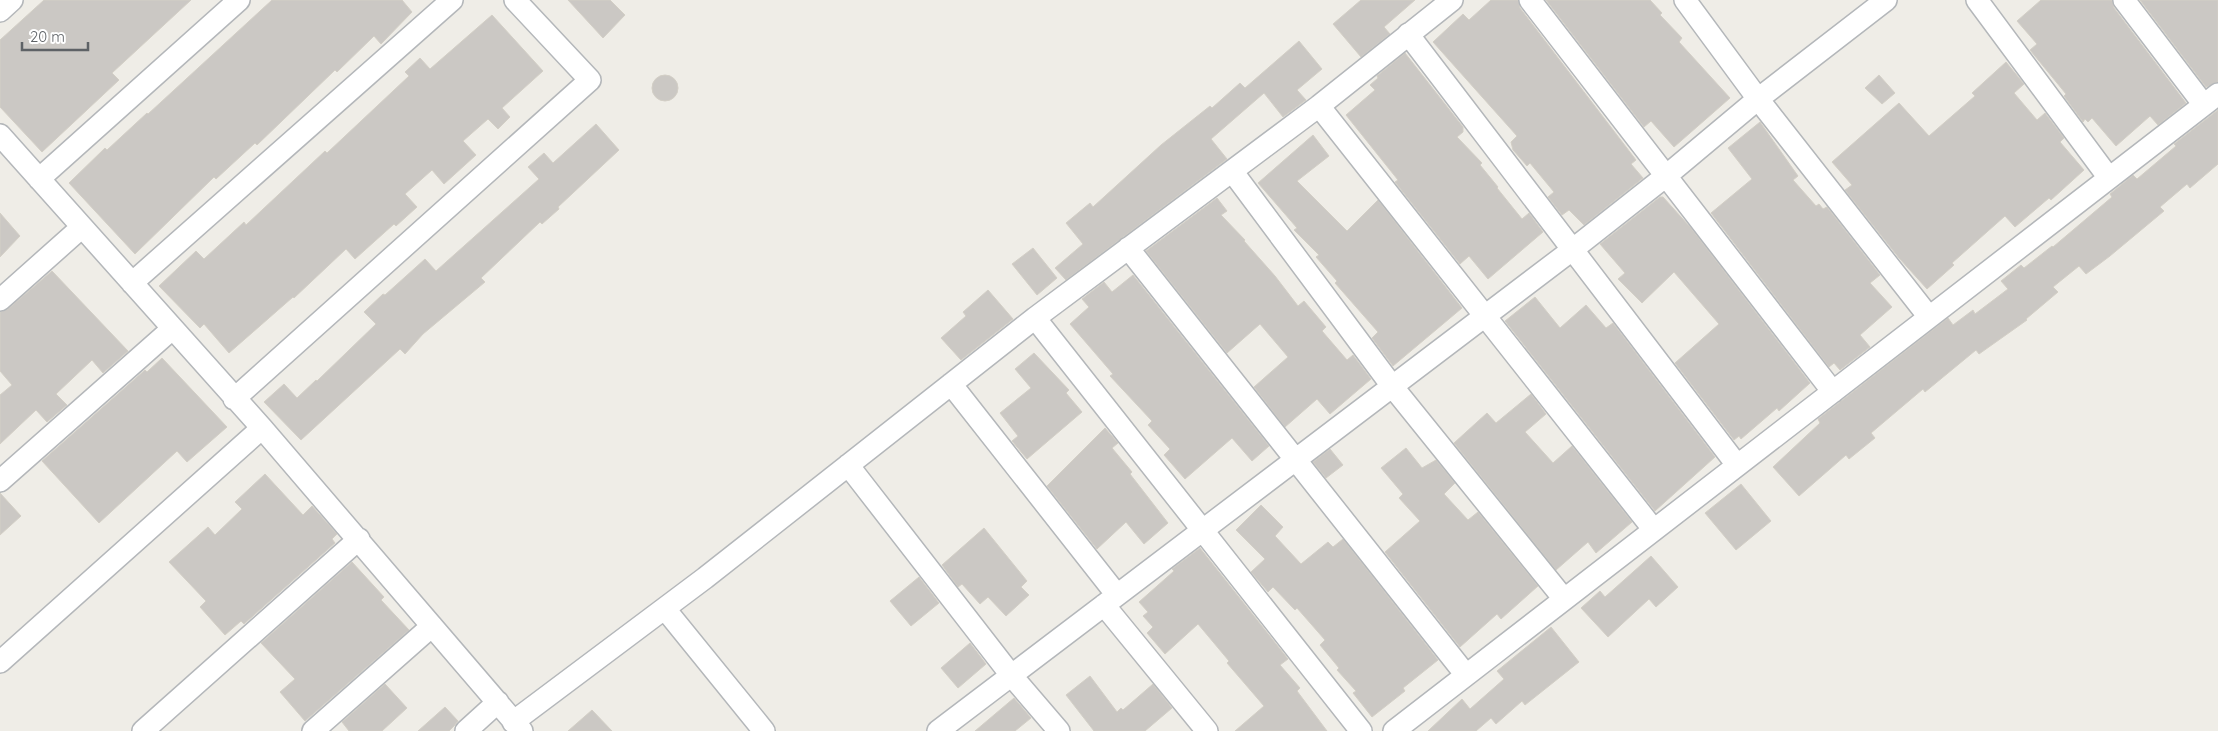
<svg xmlns="http://www.w3.org/2000/svg" width="2218" height="731" font-family="Quicksand,sans-serif">
<rect width="100%" height="100%" fill="#efede7"/>
<path fill="#cbc8c4" stroke="#d3cfc6" d="M44,0h147l-79,73 7,7 -77,72 -42,-45v-67z
M272,0h130l10,12 -31,32 -7,-8 -37,36 -2,-2 -78,75 -2,-2 -39,36 -2,-2 -79,77 -66,-71 36,-35 2,2 40,-37 1,1z
M568,0h42l15,15 -22,23z
M1361,0h54l-31,27 6,7 -29,23 -28,-33z
M1491,0h27l2,8 116,152 -5,4 12,14 -59,47 -15,-15 -7,5 -14,-18 6,-5 -24,-29 -3,3 -14,-16 -2,-8 6,-6 -84,-94 30,-28 6,6z
M1546,0h104l12,13 -2,2 22,23 -3,4 51,56 -56,49 -23,-26 -7,6z
M2041,0h71l2,8 72,95 -28,22 -8,-9 -34,30 -24,-28 -4,4 -3,-3 -2,3 -19,-26 2,-2 -36,-44 7,-6 -20,-23z
M2140,0h78v82l-12,5z
M492,15l51,56 -41,37 8,9 -12,12 -10,-10 -25,22 13,14 -32,29 -12,-14 -27,24 12,13 -21,19 -2,-2 -39,35 -9,-10 -52,49 -1,-1 -64,56 -25,-29 -4,4 -41,-42 37,-35 8,8 40,-37 2,3 79,-74 2,2 82,-77 -4,-4 15,-14 10,11z
M1299,41l23,28 -25,21 9,10 -23,17 -19,-24 -53,46 16,20 -161,121 -11,-12 28,-24 -17,-21 24,-20 3,4 68,-62 49,-39 2,2 28,-25 5,5z
M1405,53l58,74v5l-6,5 25,26 -2,2 18,22 -1,1 25,31 7,-6 14,19 -55,47 -19,-23 -9,8 -65,-82 3,-2 -52,-65 29,-25 -5,-5 8,-7 -1,-2z
M2006,62l18,22 -10,9 23,27 8,-7 19,25 -4,4 24,28 -33,30 -2,-2 -34,29 -10,-11 -53,47 2,2 -27,24 -28,-31 -54,-68 7,-5 -20,-23 67,-59 30,33 46,-40 -3,-3z
M1879,75l16,18 -13,11 -17,-16z
M652 88a13 13 0 1 1 26 0a13 13 0 1 1-26 0Z
M2218,110v54l-28,24 -3,-4 -27,23 4,4 -54,45 -24,18 -7,-8 -26,21 5,5 -32,27 1,1 -48,34 -3,-4 -51,42 -2,-3 -52,44 4,5 -26,21 -3,-4 -47,41 -26,-29 47,-44 -2,-4 130,-101 5,7 20,-15 2,4 33,-25 -7,-8 20,-16 3,3 28,-22 1,1 59,-50 -2,-3 23,-19 4,4 39,-33 -2,-2z
M1760,122l38,54 -5,4 23,26 3,-2 4,5 4,-2 53,68 -10,8 22,24 -32,28 10,12 -30,23 -6,-7 -5,4 -118,-154 41,-34 -24,-31z
M596,124l23,26 -61,57 1,2 -17,15 -2,-2 -59,56 4,4 -62,52 -18,20 -5,-5 -99,91 -37,-38 20,-18 13,14 19,-18 1,1 59,-57 -12,-12 19,-18 2,1 40,-36 11,12 103,-92 -11,-12 16,-14 9,10z
M1313,135l16,21 -32,25 50,50 31,-31 84,108 -69,58 -21,-28 6,-6 -43,-49 2,-2 -21,-24 3,-2 -25,-25 3,-2 -39,-45z
M1660,197h3l28,31 119,155 -31,28 -2,-3 -36,31 -2,-3 -5,4 -59,-77 44,-39 -45,-52 -32,31 -24,-24 7,-6 -25,-29z
M1217,198l10,13 -6,4 24,25 -1,1 31,35 23,30 6,-5 22,26 -4,4 25,29 6,-5 18,24 -41,35 -13,-15 -32,28 -31,-40 34,-30 -28,-33 -33,29 -81,-102z
M0,213l20,23 -20,21z
M1033,248l24,30 -20,17 -25,-31z
M52,271l76,80 -25,22 -11,-13 -36,34 11,11 -20,17 -11,-12 -36,34v-49l12,-10 -12,-14v-59l8,-3z
M1133,275l136,171 -17,15 -20,-23 -47,41 -21,-24 6,-6 -22,-24 4,-4 -42,-45 3,-2 -43,-50 19,-17 -7,-8 22,-17 8,10z
M988,290l25,29 -52,41 -20,-22 25,-22 -3,-4z
M1535,297l25,31 26,-23 20,23 7,-5 102,134 -60,54 -150,-190z
M1034,353l35,37 -3,3 16,19 -55,47 -15,-18 6,-5 -18,-23 31,-25 -16,-19z
M162,358l65,69 -40,35 -10,-11 -78,72 -57,-62 103,-91 2,2z
M1531,394l15,20 -21,18 28,31 19,-17 60,76 -36,31 -8,-11 -32,28 -102,-127 33,-30 9,10z
M1105,428l13,15 -6,5 20,24 -2,2 38,49 -24,21 -18,-22 -29,27 -50,-63z
M1406,448l16,20 14,-8 19,23 -11,11 24,26 10,-8 60,74 -37,33 -4,-5 -37,33 -75,-95 35,-31 -21,-23 4,-4 -22,-26z
M1330,449l13,16 -17,13 -13,-16z
M265,474l38,41 9,-9 25,28 -5,5 3,4 -91,81 -3,-3 -16,14 -25,-28 6,-6 -37,-39 39,-35 7,8 27,-26 -7,-7z
M1741,484l30,37 -35,29 -31,-37z
M0,493l21,23 -21,19z
M1261,505l22,22 -8,9 26,28 27,-22 5,5 10,-8 95,121 -35,28 2,3 -33,26 -19,-24 3,-2 -19,-21 2,-2 -19,-23 5,-5 -28,-32 -2,2 -22,-23 -5,5 -17,-20 14,-13 -29,-29z
M984,528l43,53 -6,6 8,8 -23,21 -18,-19 -8,7 -18,-20 -4,3 -16,-22z
M1200,548l88,111 -8,6 20,23 -3,3 30,40h-92l29,-25 -37,-43 2,-2 -31,-37 -33,30 -18,-21 6,-6 -10,-11 5,-4 -9,-10 35,-31 -2,-2z
M1651,556l27,31 -22,20 -7,-8 -41,38 -27,-29 19,-17 5,6z
M352,562l32,35 -3,3 28,30 -104,91 -25,-29 15,-13 -34,-36z
M919,577l20,26 -28,23 -21,-25z
M1551,627l28,35 -54,43 -3,-4 -26,23 -5,-6 -15,13h-48l34,-32 8,10 34,-30 -7,-8z
M970,643l16,21 -28,24 -17,-20z
M1090,676l27,36 4,-4 2,2 30,-26 19,24 -27,23h-51l-28,-36z
M385,684l22,24 -25,23h-33l-7,-9z
M1014,698l17,20 -16,13h-40z
M445,707l13,14 -4,5 -5,5h-31z
M592,710l20,21h-44z"/>
<g fill="none" stroke-linecap="round" stroke-linejoin="round">
<g stroke="#b4b7ba" stroke-width="24">
<path id="street" d="M1530,0l303,392
M1685,0l73,99 171,218
M1977,0l132,178
M2124,0l80,105
M0,11l12,-11
M1408,34l329,431
M1319,106l335,424
M0,135l262,293 260,303
M1232,171l160,215 172,213
M39,179l200,-179
M1128,248l338,427
M132,283l320,-283
M0,300l82,-73
M1035,318l326,413
M951,384l166,211
M234,399l356,-319 -75,-80
M848,465l163,210 48,56
M0,481l172,-152
M1104,605l103,126
M665,609l99,122
M0,662l262,-234
M513,722l192,-144 330,-260 284,-212 133,-106
M143,731l216,-192
M313,731l119,-105
M466,731l32,-29
M938,731l634,-481 94,-74 92,-77 128,-99
M1394,731l824,-637"/>
</g>
<use href="#street" stroke="#fff" stroke-width="21"/>
</g>
<path d="M22 42v8h66v-8" fill="none" stroke="#5e6266" stroke-width="2.5"/>
<text x="30" y="42" font-size="15" fill="#5e6266" stroke="#ffffff" stroke-width="4" paint-order="stroke">20 m</text>
</svg>
